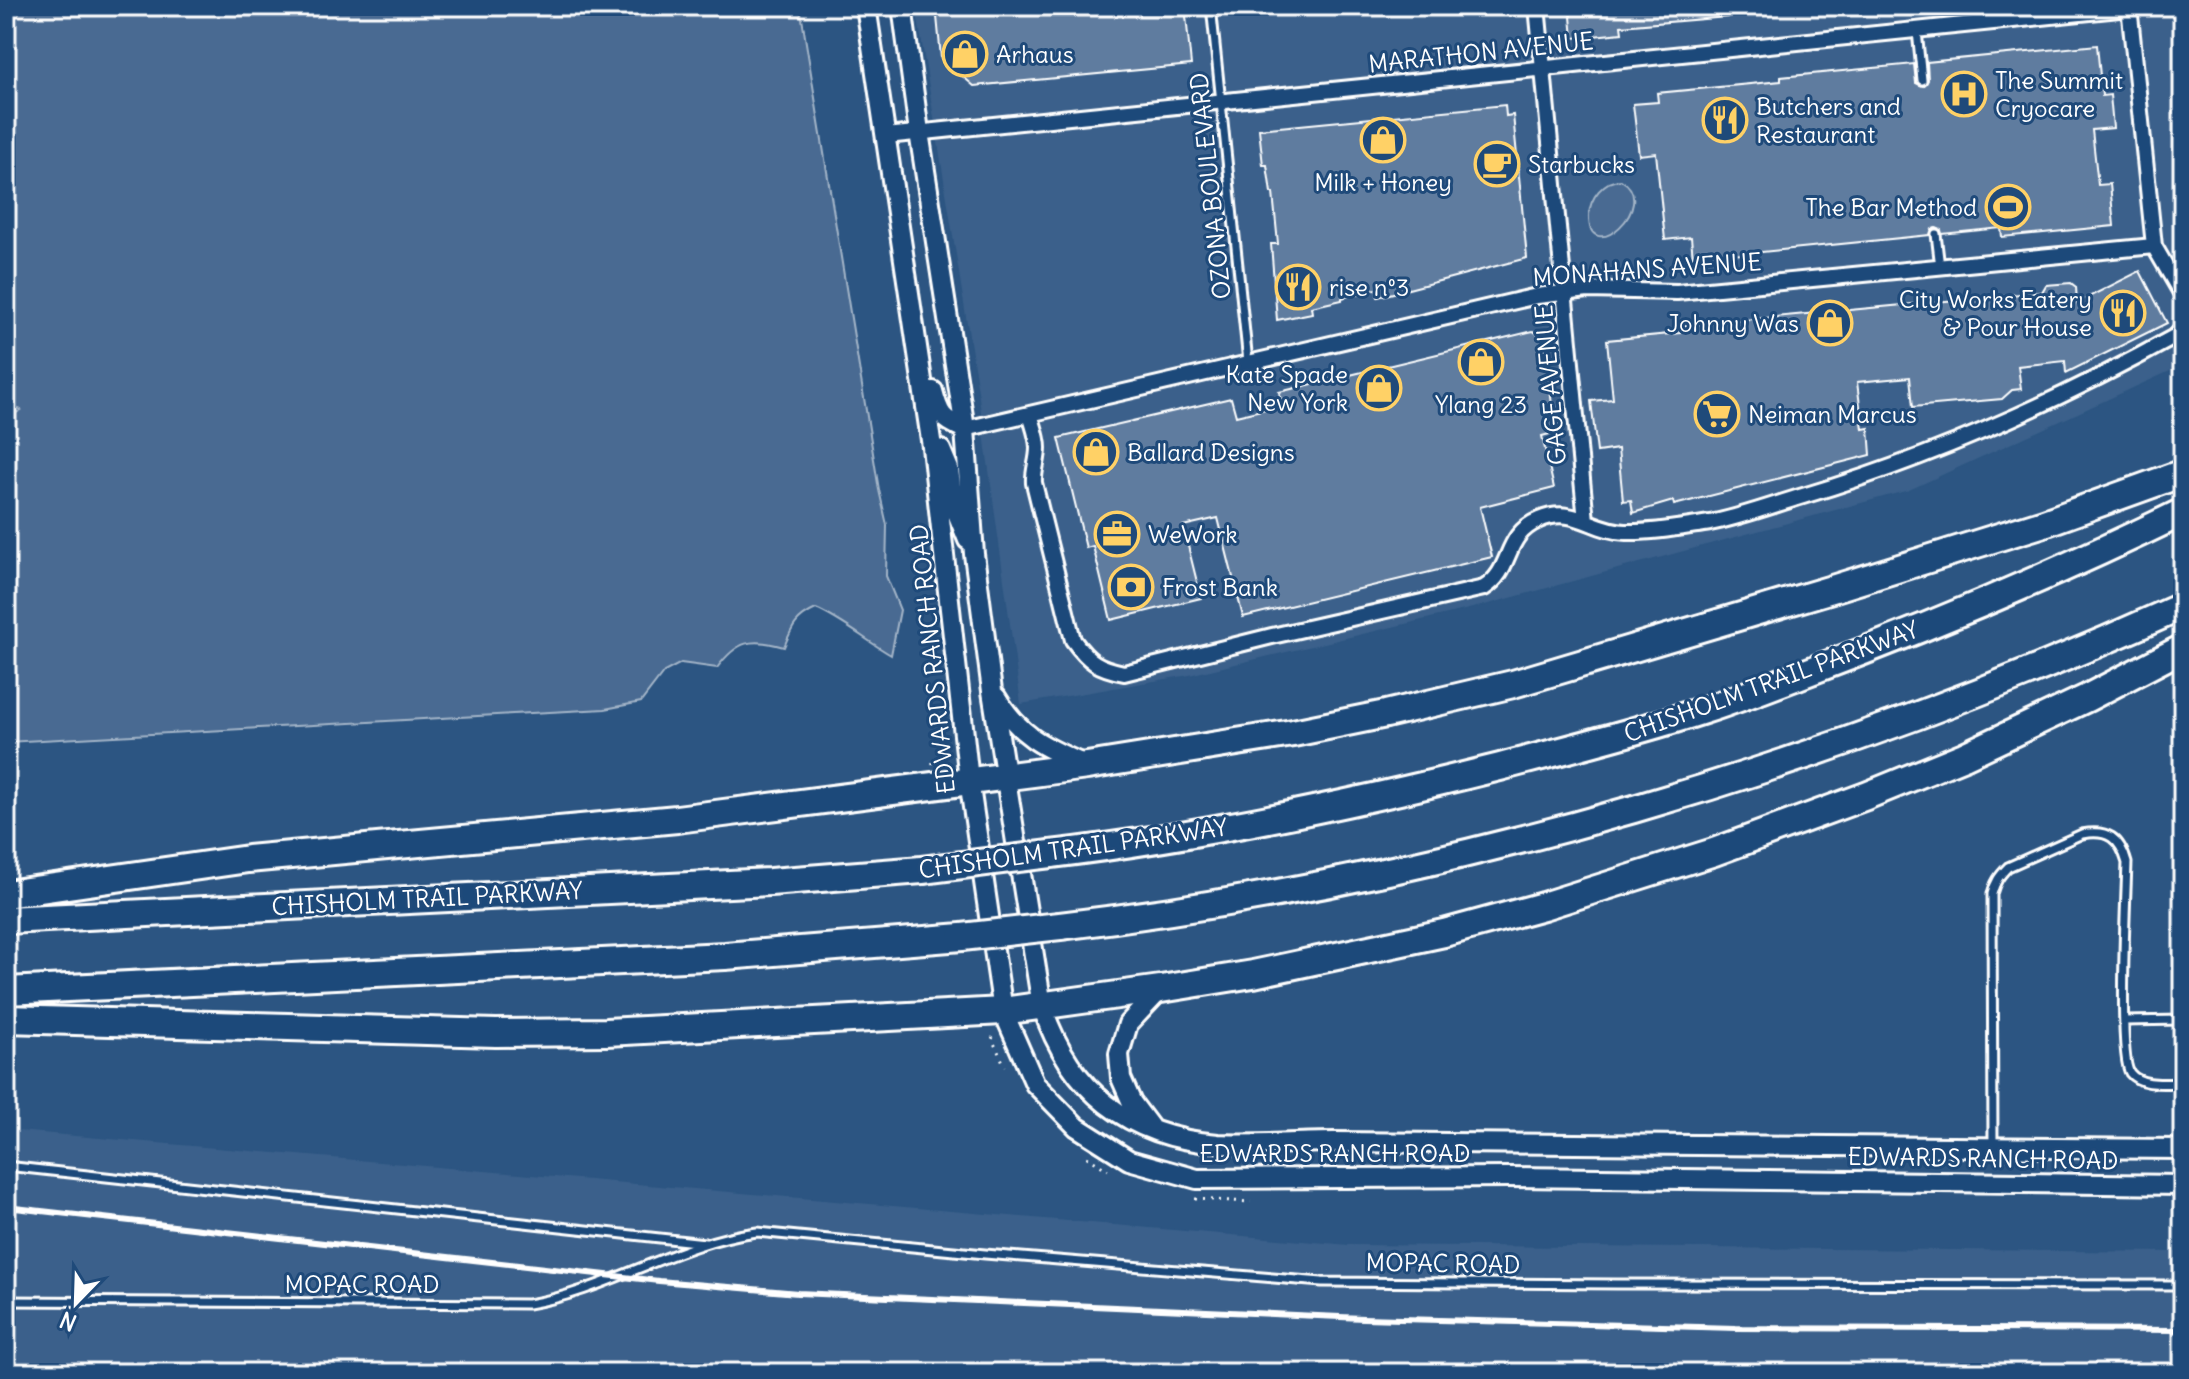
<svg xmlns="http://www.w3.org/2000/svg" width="2189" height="1379" font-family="Delius,sans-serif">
<rect width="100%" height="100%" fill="#2c5582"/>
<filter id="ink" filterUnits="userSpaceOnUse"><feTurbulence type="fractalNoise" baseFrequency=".0125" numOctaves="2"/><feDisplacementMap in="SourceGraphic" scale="16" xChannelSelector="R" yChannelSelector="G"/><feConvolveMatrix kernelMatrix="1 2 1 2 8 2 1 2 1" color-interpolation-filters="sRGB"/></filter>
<g filter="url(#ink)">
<path fill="#3b618b" d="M916,6h1267v359l-274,125 -428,116 -292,69 -168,29 -42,-307z
M6,1130l1343,115 834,7v121h-2177z"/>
<path fill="#486b92" stroke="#a4b5c8" stroke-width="2" d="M6,6h794l79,484 8,35 -1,51 14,34 -9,45c-24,-14 -51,-36 -75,-46 -20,9 -24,18 -32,38 -33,-10 -47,-6 -67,21l-36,-5 -17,9 -23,30 -36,7 -599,33v-323l15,-9 -15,-8z
M1621,180c41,24 -34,90 -32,35 1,-17 14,-35 32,-35z"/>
<path fill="#5e7c9f" stroke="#fff" stroke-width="2" d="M936,6h249l6,59 -217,21 -33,-28z
M1570,6h157v11l-106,9 1,7 -49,5z
M2097,45l5,51 8,-1 3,33 -21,2 6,55 12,-1 4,42 -112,11 -1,-9 -59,6 -1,-4 -5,-2 -4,1 -2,6 -237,24 -2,-22 -26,3 -9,-87 -17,2 -6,-51 25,-2 -1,-9 124,-12v-4l133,-13 2,19 7,3 5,-6 -1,-18z
M1505,105l1,11 7,-1 14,143 -149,39 -2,-8 -4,1 -30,8v2l-31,7 1,6 -35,7 -6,-76h7l-5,-51h-2l-4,-28h-4l-4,-36z
M2140,271l27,52 -101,50 -1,-12 -47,5 3,23 -9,1 -10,9 -89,8 -3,-30 -53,5 6,47 6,-1 2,27 -197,50 -1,-4 -40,12 -2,-13 -8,1 -5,-52 -21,3 -6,-51 22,-2 -6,-59 73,-7 -1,-7 363,-34 4,-7 25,-2 5,4 1,16z
M1533,331l11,7 8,67 3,-1 6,27 -19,5 12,52 -74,19 12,50 -249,60 -25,-99 -35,8 18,72 -90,22 -18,-74 -7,2 -27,-110 172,-40 5,18 46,-11 -3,-13z"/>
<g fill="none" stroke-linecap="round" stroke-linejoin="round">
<g stroke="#fff" stroke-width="13">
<path id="service" d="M1211,6l37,356
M1917,31l5,49
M1936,234l4,33
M2124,1021l59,-1
M1993,1145l-1,-251c3,-12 7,-18 16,-27l74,-33c26,-5 38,4 45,29 -1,31 -9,193 3,210 11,14 37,10 53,10
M6,1166l699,77
M6,1301l522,3c80,-13 149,-62 229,-72l228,22 337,28 295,2 566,1"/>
</g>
<g stroke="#fff" stroke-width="20">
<path id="minor" d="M1537,6l49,515
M2129,6l25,240 29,50
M886,136l1243,-128
M1030,414c3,11 8,23 8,34 0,13 -5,23 -4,35l39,157c16,22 25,28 51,33l148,-37 212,-48c30,-19 18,-52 55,-68 35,-15 53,11 87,12 27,1 57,-5 84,-9 31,-6 63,-18 93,-27 131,-39 254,-94 373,-160l7,-8
M965,429l572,-133 51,-6 89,2 477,-46"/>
</g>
<g stroke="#fff" stroke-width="24">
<path id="tertiary" d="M866,6l66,441 37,333 34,231 32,73 42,43 52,33 68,19 311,-2 675,8
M902,6l17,126 46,297 9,125 18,137 50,315c28,85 86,131 176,138 38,2 78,-2 116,-2l849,7
M933,391c6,23 9,29 32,38
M934,448l7,2 8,19 4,34 15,37
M996,697c24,40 48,50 89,68
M1150,1127l-18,-24 -11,-25 -2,-24 9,-30 33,-35"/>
</g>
<g stroke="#fff" stroke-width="32">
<path id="motorway" d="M1051,854c151,-18 301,-50 449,-87 68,-18 137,-35 204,-57 32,-10 64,-23 96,-35 130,-48 258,-102 383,-163
M6,894l242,-35 429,-40 410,-53 206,-33 93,-19 127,-30 319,-95 212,-66 139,-50
M6,920l764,-38 152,-12
M1060,926c388,-46 767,-159 1123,-320
M6,991l719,-35 237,-19
M6,1019l490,14 110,-1 397,-21 158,-22 92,-15 191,-41 99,-27 171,-54 152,-56 98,-40 123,-58 96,-50"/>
</g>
<path stroke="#fff" stroke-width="3" stroke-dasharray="2 6" stroke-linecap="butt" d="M933,764l-1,-5h5
M993,1037l-1,2 13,27
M1087,1157l21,13
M1195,1199l56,3"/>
<use href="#service" stroke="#1f4a7a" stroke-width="7"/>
<use href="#minor" stroke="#1f4a7a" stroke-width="14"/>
<use href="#tertiary" stroke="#1f4a7a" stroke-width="18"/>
<use href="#motorway" stroke="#1f4a7a" stroke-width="26"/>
<path stroke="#fff" stroke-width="6" d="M6,1207l653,74 139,12 565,25 373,10 447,2"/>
<g stroke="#fff" stroke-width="32" stroke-linecap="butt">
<path id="motorway-bridge" d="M922,870l129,-16
M962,937l98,-11"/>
</g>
<use href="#motorway-bridge" stroke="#1f4a7a" stroke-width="26"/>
</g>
</g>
<defs>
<g id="shop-ring" transform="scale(2.3)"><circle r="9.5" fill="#1f4a7a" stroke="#ffd166" stroke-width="1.5"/><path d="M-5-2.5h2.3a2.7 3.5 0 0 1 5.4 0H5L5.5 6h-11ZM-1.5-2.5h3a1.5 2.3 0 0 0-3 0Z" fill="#ffd166"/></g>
<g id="hospital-ring" transform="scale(2.3)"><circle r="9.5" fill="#1f4a7a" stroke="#ffd166" stroke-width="1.5"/><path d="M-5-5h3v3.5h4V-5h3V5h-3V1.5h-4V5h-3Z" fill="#ffd166"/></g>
<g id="restaurant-ring" transform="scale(2.3)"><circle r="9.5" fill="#1f4a7a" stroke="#ffd166" stroke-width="1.5"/><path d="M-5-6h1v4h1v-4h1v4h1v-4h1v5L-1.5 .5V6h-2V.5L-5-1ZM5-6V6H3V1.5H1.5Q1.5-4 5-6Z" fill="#ffd166"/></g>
<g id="cafe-ring" transform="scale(2.3)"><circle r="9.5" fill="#1f4a7a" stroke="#ffd166" stroke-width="1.5"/><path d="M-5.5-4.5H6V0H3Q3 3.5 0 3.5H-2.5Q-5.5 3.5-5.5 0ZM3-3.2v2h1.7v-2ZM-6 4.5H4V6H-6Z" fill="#ffd166"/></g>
<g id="stadium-ring" transform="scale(2.3)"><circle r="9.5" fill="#1f4a7a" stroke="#ffd166" stroke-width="1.5"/><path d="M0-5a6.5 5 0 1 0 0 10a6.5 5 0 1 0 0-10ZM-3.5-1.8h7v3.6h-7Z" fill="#ffd166"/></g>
<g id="supermarket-ring" transform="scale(2.3)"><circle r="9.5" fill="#1f4a7a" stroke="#ffd166" stroke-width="1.5"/><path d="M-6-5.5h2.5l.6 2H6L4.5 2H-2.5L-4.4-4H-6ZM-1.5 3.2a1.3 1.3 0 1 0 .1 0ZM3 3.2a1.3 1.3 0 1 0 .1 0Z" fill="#ffd166"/></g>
<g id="office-ring" transform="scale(2.3)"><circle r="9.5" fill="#1f4a7a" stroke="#ffd166" stroke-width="1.5"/><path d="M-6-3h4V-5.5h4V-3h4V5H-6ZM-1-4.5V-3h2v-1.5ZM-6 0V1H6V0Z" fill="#ffd166"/></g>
<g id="bank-ring" transform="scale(2.3)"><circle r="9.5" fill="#1f4a7a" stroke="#ffd166" stroke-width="1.5"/><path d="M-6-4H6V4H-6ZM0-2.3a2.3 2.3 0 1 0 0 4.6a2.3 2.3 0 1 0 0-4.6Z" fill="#ffd166"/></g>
</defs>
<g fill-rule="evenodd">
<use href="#shop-ring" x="965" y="54"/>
<use href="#hospital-ring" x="1964" y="94"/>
<use href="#restaurant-ring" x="1725" y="120"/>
<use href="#shop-ring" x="1383" y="140"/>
<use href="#cafe-ring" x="1497" y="164"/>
<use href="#stadium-ring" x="2008" y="207"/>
<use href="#restaurant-ring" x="1298" y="287"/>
<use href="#restaurant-ring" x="2123" y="313"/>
<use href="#shop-ring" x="1830" y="323"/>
<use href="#shop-ring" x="1481" y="362"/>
<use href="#shop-ring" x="1379" y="388"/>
<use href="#supermarket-ring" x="1717" y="414"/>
<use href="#shop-ring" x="1096" y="452"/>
<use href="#office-ring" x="1117" y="534"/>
<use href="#bank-ring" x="1131" y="587"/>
</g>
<g text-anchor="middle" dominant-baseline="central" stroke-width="6" stroke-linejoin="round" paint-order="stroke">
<g font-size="24" fill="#fff" stroke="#1f4a7a">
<text transform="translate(1481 52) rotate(-6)">MARATHON AVENUE</text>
<text transform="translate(1210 186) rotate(-96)">OZONA BOULEVARD</text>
<text transform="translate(1647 269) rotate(-4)">MONAHANS AVENUE</text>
<text transform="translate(1550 385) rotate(-95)">GAGE AVENUE</text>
<text transform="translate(932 659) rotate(-96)">EDWARDS RANCH ROAD</text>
<text transform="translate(1771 681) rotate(-20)">CHISHOLM TRAIL PARKWAY</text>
<text transform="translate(1073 848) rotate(-8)">CHISHOLM TRAIL PARKWAY</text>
<text transform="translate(427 898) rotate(-3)">CHISHOLM TRAIL PARKWAY</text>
<text x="1335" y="1153">EDWARDS RANCH ROAD</text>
<text transform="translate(1983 1158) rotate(1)">EDWARDS RANCH ROAD</text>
<text transform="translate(1443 1263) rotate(1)">MOPAC ROAD</text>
<text x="362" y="1284">MOPAC ROAD</text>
</g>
<g font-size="24" fill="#fff" stroke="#1f4a7a" text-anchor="start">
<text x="996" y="54">Arhaus</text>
<text x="1995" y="80">The Summit<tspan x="1995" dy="28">Cryocare</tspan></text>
<text x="1756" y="106">Butchers and<tspan x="1756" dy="28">Restaurant</tspan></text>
<text x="1528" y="164">Starbucks</text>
<text x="1383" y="182" text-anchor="middle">Milk + Honey</text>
<text x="1977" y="207" text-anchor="end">The Bar Method</text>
<text x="1329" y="287">rise n°3</text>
<text x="2092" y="299" text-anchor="end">City Works Eatery<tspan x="2092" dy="28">&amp; Pour House</tspan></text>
<text x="1799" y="323" text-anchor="end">Johnny Was</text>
<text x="1348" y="374" text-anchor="end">Kate Spade<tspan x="1348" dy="28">New York</tspan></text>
<text x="1481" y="404" text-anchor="middle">Ylang 23</text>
<text x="1748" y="414">Neiman Marcus</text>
<text x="1127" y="452">Ballard Designs</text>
<text x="1148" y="534">WeWork</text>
<text x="1162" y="587">Frost Bank</text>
</g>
</g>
<rect width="2189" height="1379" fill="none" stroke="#1f4a7a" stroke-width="32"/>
<rect x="16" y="16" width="2157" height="1347" fill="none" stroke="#fff" stroke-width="3" filter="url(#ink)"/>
<g transform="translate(76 1303) rotate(203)" stroke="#1f4a7a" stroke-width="6" paint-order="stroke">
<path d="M0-6L14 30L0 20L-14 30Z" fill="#ffffff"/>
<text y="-12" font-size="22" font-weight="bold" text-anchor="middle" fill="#ffffff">N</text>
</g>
</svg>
